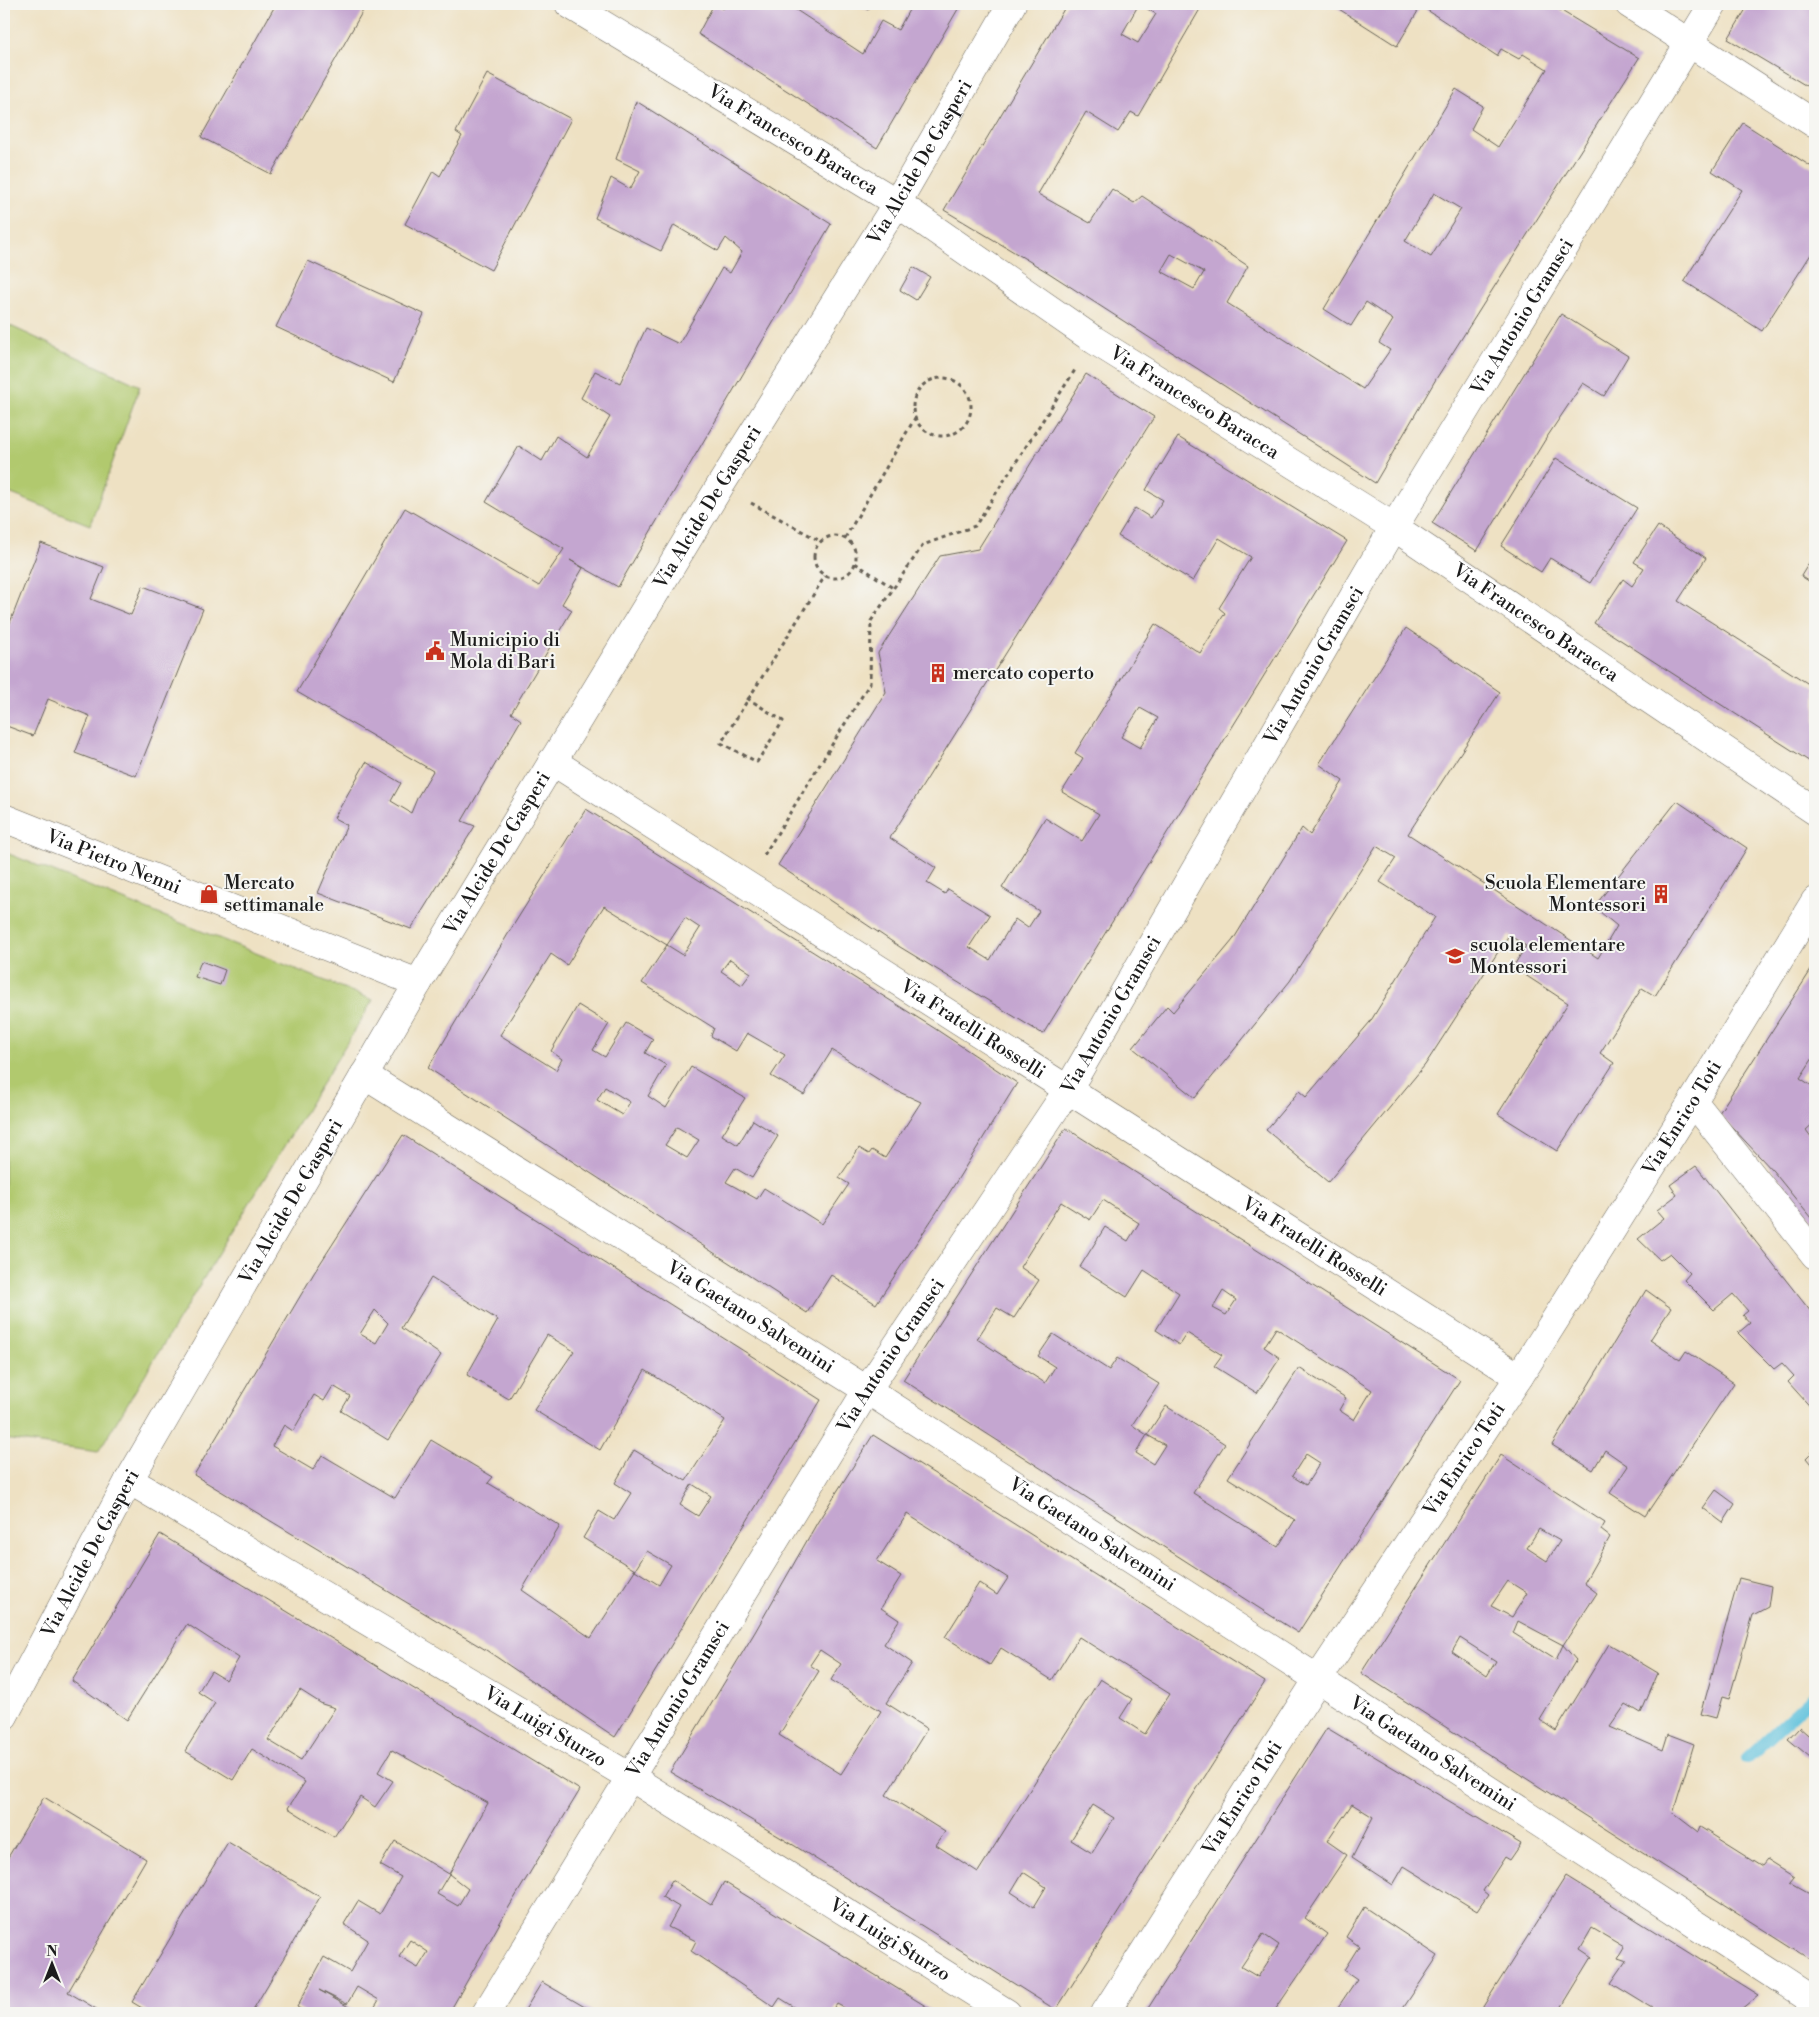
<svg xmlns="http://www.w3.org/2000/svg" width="1819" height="2017" font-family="'Libre Bodoni',serif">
<rect width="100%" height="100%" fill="#f6f6f2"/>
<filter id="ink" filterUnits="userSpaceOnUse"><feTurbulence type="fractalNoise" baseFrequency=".02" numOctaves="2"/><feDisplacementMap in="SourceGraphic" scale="10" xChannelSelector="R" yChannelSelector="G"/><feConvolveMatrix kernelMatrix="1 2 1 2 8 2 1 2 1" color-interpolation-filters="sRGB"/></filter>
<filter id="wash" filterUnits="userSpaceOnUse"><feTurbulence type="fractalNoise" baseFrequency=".0096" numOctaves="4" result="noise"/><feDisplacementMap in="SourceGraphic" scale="20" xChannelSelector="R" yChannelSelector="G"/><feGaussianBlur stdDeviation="1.12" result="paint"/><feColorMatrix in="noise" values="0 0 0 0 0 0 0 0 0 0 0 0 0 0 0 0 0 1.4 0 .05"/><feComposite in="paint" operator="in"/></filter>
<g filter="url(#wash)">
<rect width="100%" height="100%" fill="#eee1c3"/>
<path fill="#b1c96e" stroke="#667245" d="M4,323l136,63 -50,139 -86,-34z
M4,852l369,148 -275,452 -94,-13z"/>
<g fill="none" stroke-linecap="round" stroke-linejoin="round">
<path stroke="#5ec1dc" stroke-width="12" d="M1747,1758l68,-63"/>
</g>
<g id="blocks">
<path fill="#c4a6d0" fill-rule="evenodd" d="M276,4h84l5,3 -94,167 -70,-37z
M714,4l9,5 3,-5h61l76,50 18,-33 17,9 11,-20 -10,-6h62l-84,144 -179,-114z
M858,4h14l-4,6z
M1067,4h72l-17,30 16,9 18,-29 -17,-10h64l-65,112 -7,-4 -13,20 -32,-20 -48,82 52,29 22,-34 22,14 8,-7 106,70 -21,37 136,86 27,-39 -11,-7 14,-23 -27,-18 -15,24 -27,-17 132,-220 27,17 -12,23 27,18 49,-78 -24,-15 -4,5 -18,-10 -4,7 -76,-50 -24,40 -66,-42h219l89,54 -203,321 -61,104 -326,-210 -105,-63zM1434,193l27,16 -30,48 -26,-16zM1171,254l33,18 -10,17 -33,-18z
M1749,4h66v87l-87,-52z
M487,74l84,45 -80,151 -86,-46 28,-53 7,5 22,-40 -6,-4z
M636,101l195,123 -213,363 -48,-27 13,8 -21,36 10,6 -61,103 10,7 -59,101 13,5 -64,103 -93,-36 29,-68 -13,-7 32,-56 35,21 -10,18 20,12 7,-17 15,-25 -136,-79 108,-184 134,78 25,-37 -78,-47 33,-56 23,15 14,-25 31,21 23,-40 -29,-19 14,-27 25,12 26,-55 33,16 43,-76 8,5 12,-21 -16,-14 -8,13 -44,-26 -13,26 -66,-33 16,-40 19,11 10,-18 -24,-12z
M1743,123l72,46v79l-53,83 -78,-50 58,-91 -30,-19z
M308,261l116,53 -30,68 -118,-55z
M913,267l17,10 -14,23 -16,-10z
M1561,314l67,42 -24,40 -21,-13 -38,57 -68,111 -45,-28z
M1086,374l68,43 -264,421 46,30 -9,15 18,11 3,-5 42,26 -21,32 21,13 25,-41 13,9 11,-17 -37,-23 43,-70 37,23 17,-27 -37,-22 21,-34 -8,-5 80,-129 45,29 25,-40 -6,-5 32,-51 -32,-19 -26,43 -75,-45 17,-28 16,10 12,-18 -17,-10 32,-53 169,104 -304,493 -143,-87 -122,-82 108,-173 -8,-39 62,-97 38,-7zM1140,708l18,10 -18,30 -19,-11z
M1556,458l81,50 -47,75 -40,-25 -9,14 -40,-26z
M1658,526l48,32 -28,43 137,87v77l-221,-142 29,-44 9,7 12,-18 -10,-6z
M41,543l63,24 -13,32 40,16 12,-29 60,23 -67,167 -61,-23 15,-37 -42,-17 -15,37 -29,-11v-87z
M1812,558l3,2v25l-14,-9z
M1406,628l94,64 -92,142 190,124 19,-32 -23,-19 83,-106 70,47 -92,148 -13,-8 -42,65 14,10 -57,88 -59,-37 70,-111 -55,-36 13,-21 -17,-11 -84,130 -97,117 -62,-52 33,-39 7,6 64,-75 65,-105 -55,-35 16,-24 -20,-12 -86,135 -95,117 -62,-50 34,-42 6,6 60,-72 69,-112 8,7 33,-54 -24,-17z
M586,809l348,219 83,55 -69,112 -72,109 -45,-29 -24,38 -379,-245 83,-139zM604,906l63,39 18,-27 15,10 -17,27 -16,-10 -25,38 72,45 -3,8 25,15 11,-18 38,22 -14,21 33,19 28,-45 63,40 26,12 -36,56 -13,-8 -3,4 -10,-6 -20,30 10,6 -27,40 -58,-36 -7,11 -31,-17 9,-14 17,10 26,-42 -25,-16 -15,25 -16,-10 23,-37 -54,-31 -25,41 -18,-12 18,-31 -21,-12 8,-14 -27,-16 -21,34 -12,-7 16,-26 -31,-19 -27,46 11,8 -6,11 -56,-35 51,-81 16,11zM730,959l21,14 -9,12 -21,-14zM605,1087l25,15 -8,13 -25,-15zM677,1127l22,13 -12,18 -22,-13z
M201,961l24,9 -5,15 -25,-8z
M1815,964v91l-15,23 15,10v34l-9,8 9,12v81l-42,-52 -54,-58z
M1066,1128l394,252 -162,253 -395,-253zM1103,1200l36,23 -11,18 -23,-14 -25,40 47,30 17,-27 35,23 -23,37 23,15 8,-12 35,22 -8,11 43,27 23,-35 -16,-11 12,-19 96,62 -18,30 -15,-10 7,-12 -47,-30 -71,110 67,42 -17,27 -85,-54 32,-49 -59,-38 -19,29 18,10 -12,19 -17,-11 11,-18 -15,-10 27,-41 -42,-26 -8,12 -56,-36 -15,22 17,11 -10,16 -68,-44 20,-31 17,10 25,-38 -19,-13 41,-65 29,18zM1223,1291l13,9 -10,15 -13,-7zM1306,1454l14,9 -14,22 -14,-9z
M403,1135l418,265 -206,337 -129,-87 -292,-175 120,-202zM431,1278l67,42 -31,55 42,24 38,-64 27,16 -40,59 66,40 45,-80 80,50 -39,61 -52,-31 -19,33 16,10 -17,27 -15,-9 -16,27 52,32 12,-19 24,14 -12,20 -24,-15 -44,68 -69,-48 38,-64 -72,-43 5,-6 -62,-37 -36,58 -73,-43 -9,15 -41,-24 12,-21 9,6 21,-36 10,6 9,-15 17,10 -9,15 47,29 53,-85 -40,-27zM375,1310l13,13 -12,20 -16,-9zM692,1484l19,12 -13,20 -18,-11z
M1696,1166l119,151v95l-27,-30 6,-6 -12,-13 -8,6 -36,-36 12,-10 -7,-8 5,-4 -15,-17 -19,16 -30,-30 6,-7 -20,-20 -10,7 -22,-21 26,-21 -7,-8 20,-15 -7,-10z
M1646,1290l25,18 -21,32 30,20 6,-9 48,32 -89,133 -35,-23 18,-27 -23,-16 -12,20 -41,-25z
M1815,1428v41l-9,-11 8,-8 -2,-14z
M873,1435l392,247 -209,328 -261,-164 -125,-74 85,-140 62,-109zM907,1514l101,64 -11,17 -18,-12 -34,54 45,28 11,-17 51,32 27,-43 91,57 -25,40 -25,-16 12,-19 -32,-20 -122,193 -42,-27 9,-13 -59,-37 41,-66 -41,-26 26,-40 -28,-19 15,-24 -18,-12 20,-32 -24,-15zM820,1650l21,14 -10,16 50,31 -40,63 -62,-39 40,-64 -9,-6zM1093,1805l21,13 -22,35 -21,-13zM1023,1872l23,15 -12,20 -23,-15z
M1501,1455l104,68 -4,7 9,7 -26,46 13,10 -34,52 13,15 -36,60 16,11 53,-87 49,29 -17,40 -15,-9 -16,23 53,23 5,-16 26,10 -21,69 25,19 2,-5 62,39 5,-6 27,17 -4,5 25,14 -1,66 -453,-289zM1539,1529l21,12 -13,20 -20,-13zM1508,1581l19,12 -15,24 -21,-11zM1518,1621l45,24 -7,15 -43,-27zM1460,1638l36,23 -9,15 -35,-24z
M1716,1490l19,14 -12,19 -20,-15z
M160,1534l420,256 -74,122 -57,101h-78l8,-13 -22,-13 -10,17 -28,-14 40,23h-52l-10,-6 27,-50 26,15 18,-32 -24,-16 14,-23 22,13 21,-37 -21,-12 15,-24 54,33 -12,20 21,12 10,-17 -19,-15 39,-71 -96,-53 -14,22 15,9 -18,26 -15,-10 -26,40 -46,-29 17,-26 -53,-33 -19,31 -48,-29 30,-48 -17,-11 13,-21 15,9 13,-22 -52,-34 -60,96 -55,-39zM300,1690l22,14 13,4 -34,52 -33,-20zM410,1940l18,12 -10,16 -19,-11z
M1739,1578l32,8 -3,21 -15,8 -24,84 -7,-2 -6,21 -15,-4z
M1799,1727l16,14v10l-5,6 -22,-18z
M1327,1728l194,116 -11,16 -5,-3 -22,34 5,4 -11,16 -73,-45 -11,19 -41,-27 21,-41 -21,-13 -25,37 20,14 -42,63 22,16 -54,79h-128zM1263,1934l16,11 -21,32 -17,-10z
M44,1797l102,62 -78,133 35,21h-99v-149z
M228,1842l92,55 -69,116h-106l2,-2 -15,-9z
M1566,1876l192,120 -21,17h-77l-49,-30 16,-23 -9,-3 6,-10 -32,-19 -12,21 12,8 -34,56h-79z
M672,1880l39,25 13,-23 213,131h-83l-17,-9 -6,9h-27l-24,-15 -6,9 -83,-56 5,-10 -28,-14 11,-20 -17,-10z
M1364,1907l74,49 -38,57h-66l23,-34 -13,-9 15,-24 -13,-9z
M542,1982l53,31h-72z"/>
</g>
</g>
<g filter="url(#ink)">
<use href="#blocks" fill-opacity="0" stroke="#666156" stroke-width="1"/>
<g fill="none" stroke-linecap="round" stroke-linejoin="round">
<g stroke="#666156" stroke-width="29">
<g id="minor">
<path id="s1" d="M569,4l328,199 197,137 300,187 421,284"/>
<path d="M1629,4l186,120"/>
<path id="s2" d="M552,761l967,616"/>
<path id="s3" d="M4,818l414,165"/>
<path id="s4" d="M364,1075l503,315 451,289 497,323"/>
<path d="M1693,1101l122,154"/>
<path id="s5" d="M129,1480l503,298 375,235"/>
<path id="s6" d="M4,1716l125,-236 289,-497 302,-497 177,-283 115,-199"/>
<path id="s7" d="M486,2013l381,-623 200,-299 327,-564 319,-523"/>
<path id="s8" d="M1105,2013l213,-334 201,-302 174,-276 122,-200"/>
</g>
</g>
<path stroke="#666156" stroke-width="3" stroke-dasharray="4 4" stroke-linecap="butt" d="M913 407a29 29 0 1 1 58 0a29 29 0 1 1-58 0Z
M751,503l69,38
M814 557a21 21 0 1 1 42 0a21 21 0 1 1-42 0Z
M845,538l70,-120
M855,563l38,25
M747,698l36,23 -26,41 -36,-19 104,-167
M764,855l106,-172 1,-62 52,-76 52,-19 100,-156"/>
<use href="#minor" stroke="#fff" stroke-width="28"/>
</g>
</g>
<defs>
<g id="civic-bare" transform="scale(1.5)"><path d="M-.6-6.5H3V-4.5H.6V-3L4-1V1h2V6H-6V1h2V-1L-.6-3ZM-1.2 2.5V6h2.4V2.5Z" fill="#c8321e" stroke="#f6f6f2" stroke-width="2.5" paint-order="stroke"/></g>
<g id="building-bare" transform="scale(1.5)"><path d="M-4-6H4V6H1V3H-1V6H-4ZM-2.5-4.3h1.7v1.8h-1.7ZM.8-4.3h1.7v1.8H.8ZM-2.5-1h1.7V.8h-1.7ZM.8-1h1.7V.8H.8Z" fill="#c8321e" stroke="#f6f6f2" stroke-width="2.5" paint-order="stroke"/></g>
<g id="shop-bare" transform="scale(1.5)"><path d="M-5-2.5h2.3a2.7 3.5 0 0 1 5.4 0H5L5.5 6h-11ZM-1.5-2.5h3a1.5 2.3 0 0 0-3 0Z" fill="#c8321e" stroke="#f6f6f2" stroke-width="2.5" paint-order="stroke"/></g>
<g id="school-bare" transform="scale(1.5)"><path d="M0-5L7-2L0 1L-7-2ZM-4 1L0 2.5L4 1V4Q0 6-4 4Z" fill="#c8321e" stroke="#f6f6f2" stroke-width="2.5" paint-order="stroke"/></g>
</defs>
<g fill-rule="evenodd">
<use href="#civic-bare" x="435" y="651"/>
<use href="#building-bare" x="938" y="673"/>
<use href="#shop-bare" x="209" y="894"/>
<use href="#building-bare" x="1661" y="894"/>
<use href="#school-bare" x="1455" y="956"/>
</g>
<g text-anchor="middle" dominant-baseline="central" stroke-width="4" stroke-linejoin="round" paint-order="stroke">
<g font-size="19" fill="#1c1c1c" stroke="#f6f6f2">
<text stroke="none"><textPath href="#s1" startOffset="262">Via Francesco Baracca</textPath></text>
<text stroke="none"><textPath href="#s6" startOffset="1804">Via Alcide De Gasperi</textPath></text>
<text stroke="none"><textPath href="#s7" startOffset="1988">Via Antonio Gramsci</textPath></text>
<text stroke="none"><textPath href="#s1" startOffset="742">Via Francesco Baracca</textPath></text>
<text stroke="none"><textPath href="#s6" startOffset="1399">Via Alcide De Gasperi</textPath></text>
<text stroke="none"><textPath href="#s1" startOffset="1148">Via Francesco Baracca</textPath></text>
<text stroke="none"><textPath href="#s7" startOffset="1582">Via Antonio Gramsci</textPath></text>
<text stroke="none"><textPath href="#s6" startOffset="994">Via Alcide De Gasperi</textPath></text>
<text stroke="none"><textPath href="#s3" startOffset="118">Via Pietro Nenni</textPath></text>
<text stroke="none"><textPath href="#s7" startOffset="1178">Via Antonio Gramsci</textPath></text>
<text stroke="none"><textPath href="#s2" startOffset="499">Via Fratelli Rosselli</textPath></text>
<text stroke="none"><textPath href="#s8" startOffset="1065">Via Enrico Toti</textPath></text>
<text stroke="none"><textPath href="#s6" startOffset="589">Via Alcide De Gasperi</textPath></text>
<text stroke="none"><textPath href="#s2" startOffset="904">Via Fratelli Rosselli</textPath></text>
<text stroke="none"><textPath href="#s4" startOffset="456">Via Gaetano Salvemini</textPath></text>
<text stroke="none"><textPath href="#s7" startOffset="772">Via Antonio Gramsci</textPath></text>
<text stroke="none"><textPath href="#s8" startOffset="660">Via Enrico Toti</textPath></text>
<text stroke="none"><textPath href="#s4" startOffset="861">Via Gaetano Salvemini</textPath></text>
<text stroke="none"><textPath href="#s6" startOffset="184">Via Alcide De Gasperi</textPath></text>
<text stroke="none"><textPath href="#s7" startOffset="368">Via Antonio Gramsci</textPath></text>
<text stroke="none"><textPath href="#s5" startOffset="484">Via Luigi Sturzo</textPath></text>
<text stroke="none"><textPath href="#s4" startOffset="1266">Via Gaetano Salvemini</textPath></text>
<text stroke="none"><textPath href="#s8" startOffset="255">Via Enrico Toti</textPath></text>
<text stroke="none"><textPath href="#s5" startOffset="889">Via Luigi Sturzo</textPath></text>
</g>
<g font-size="19" fill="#1c1c1c" stroke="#f6f6f2" text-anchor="start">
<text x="450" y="640">Municipio di<tspan x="450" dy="22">Mola di Bari</tspan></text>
<text x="953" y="673">mercato coperto</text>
<text x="224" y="883">Mercato<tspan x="224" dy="22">settimanale</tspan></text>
<text x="1646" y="883" text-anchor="end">Scuola Elementare<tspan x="1646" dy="22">Montessori</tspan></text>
<text x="1470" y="945">scuola elementare<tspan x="1470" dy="22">Montessori</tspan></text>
</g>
</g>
<rect width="1819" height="2017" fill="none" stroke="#f6f6f2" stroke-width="20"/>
<g transform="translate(52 1964)" stroke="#f6f6f2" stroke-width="4" paint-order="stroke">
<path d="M0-4L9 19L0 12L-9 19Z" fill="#1c1c1c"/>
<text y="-8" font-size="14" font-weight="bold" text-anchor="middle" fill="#1c1c1c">N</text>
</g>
</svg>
